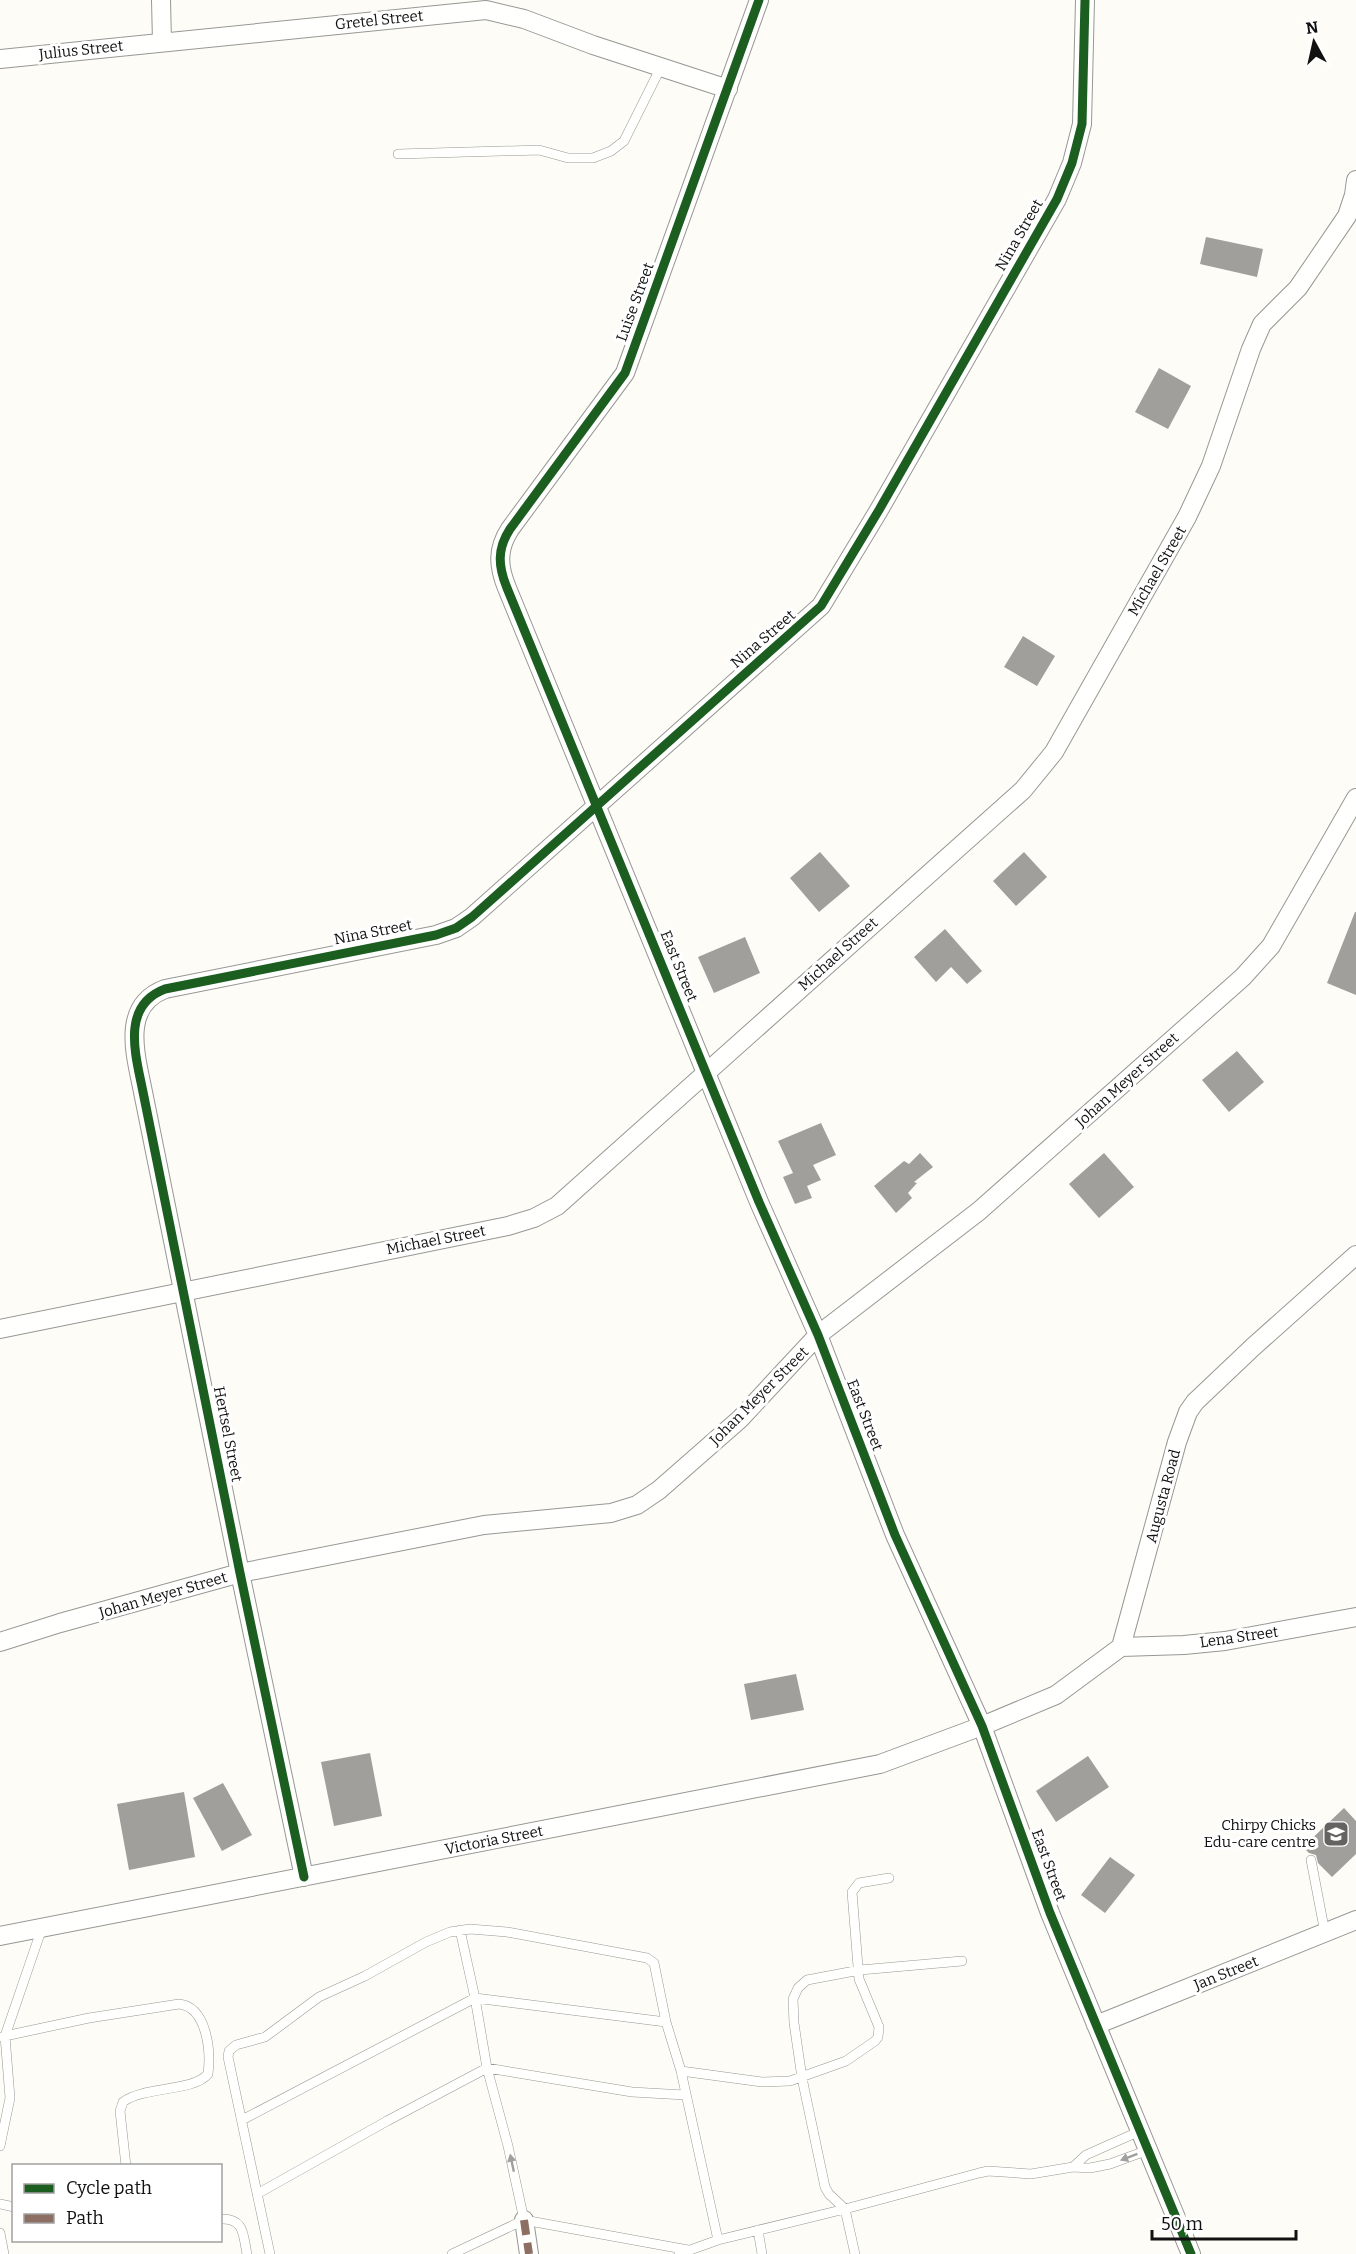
<svg xmlns="http://www.w3.org/2000/svg" width="1356" height="2254" font-family="Bitter,serif">
<rect width="100%" height="100%" fill="#fdfcf7"/>
<path fill="#a19f9c" d="M1206,237l57,12 -6,28 -57,-13z
M1159,368l32,18 -23,43 -33,-17z
M1023,636l32,20 -18,30 -33,-19z
M820,852l30,34 -31,26 -29,-34z
M1024,852l23,25 -31,29 -23,-25z
M1355,912h1v83l-29,-12z
M945,929l37,42 -15,13 -16,-17 -15,15 -22,-25z
M745,937l15,36 -46,20 -16,-36z
M1237,1051l27,31 -35,30 -27,-32z
M821,1123l15,32 -23,10 8,15 -14,6 5,12 -17,6 -12,-27 10,-4 -15,-32z
M920,1153l13,14 -19,15 3,1 -9,10 4,5 -16,15 -22,-27 30,-25 5,3z
M1104,1153l30,34 -35,31 -30,-34z
M796,1674l8,36 -53,10 -7,-36z
M370,1753l12,63 -48,10 -13,-64z
M1088,1756l21,31 -53,35 -20,-31z
M223,1783l29,52 -30,16 -29,-53z
M184,1792l11,65 -66,13 -12,-66z
M1344,1808l12,13v33l-24,23 -14,-14 -2,-8 -7,-2 -6,-6z
M1110,1857l25,18 -30,38 -24,-18z"/>
<g fill="none" stroke-linecap="round" stroke-linejoin="round">
<g stroke="#979795" stroke-width="10">
<path id="lane" d="M398,154l141,-4 29,8h25l18,-7 13,-10 37,-74
M1311,1860l14,73
M460,1930l15,68 12,70 21,78 16,74
M2,2037l3,-1 37,-108
M681,2071l81,11 28,-1 56,-20 29,-20 3,-4 1,-10 -20,-48 -7,-87 7,-9 30,-5
M242,2120l233,-122 191,24
M0,2146l10,-48 -5,-62 84,-18 90,-14c28,3 32,47 29,70 -15,18 -64,12 -85,28l-3,9 6,55
M1073,2167l13,-12 54,-24
M257,2194l130,-73 100,-53 145,24 53,3
M0,2204l14,3
M220,2219c25,-1 23,16 27,35
M758,2230l4,24
M0,2233l4,21
M718,2240l127,-31 134,-36 9,-2 43,3 42,-7 17,1 20,-4 38,-14
M270,2254l-42,-197 1,-6 7,-6 29,-8 54,-40 46,-21 61,-34 24,-10 20,-3 37,3 140,26 7,5 12,59 15,49 37,169 -39,14
M452,2254l72,-34 164,30
M855,2254l-10,-45 -16,-15 -4,-7 -23,-109 -8,-55 -1,-24 5,-11 9,-8 53,-10 102,-9"/>
</g>
<g stroke="#979795" stroke-width="20">
<path id="street" d="M161,0l1,42
M759,0l-134,373 -115,156c-13,20 -12,37 -3,59l252,614 59,133 77,200 87,191 68,187 141,341
M0,59l486,-49 38,9 69,26 135,44
M0,1329l508,-103 26,-8 23,-12 466,-416 31,-38 133,-235 24,-51 40,-117 11,-25 36,-36 49,-72 7,-21 2,-15
M0,1642l60,-19 180,-50 244,-48 127,-12 26,-8 22,-15 81,-71 78,-84 161,-124 264,-234 28,-31 85,-148
M1121,1647l63,-2 41,-4 131,-24
M304,1877l-64,-304 -97,-481c-7,-36 -23,-86 22,-103l271,-54 20,-7 16,-11 349,-311 58,-96 178,-311 15,-36 10,-39 3,-124
M0,1936l880,-172 102,-38 74,-31 65,-48 56,-205 11,-30 7,-10 58,-55 103,-92
M1096,2025l260,-105
M524,2220l5,34"/>
</g>
<use href="#lane" stroke="#fffffe" stroke-width="9"/>
<use href="#street" stroke="#fffffe" stroke-width="18"/>
<path stroke="#8d6e63" stroke-width="8" stroke-dasharray="15 8" stroke-linecap="butt" d="M524,2220l5,34"/>
<g stroke="#fff" stroke-width="13">
<path id="cycleway" d="M759,0l-134,373 -115,156c-13,20 -12,37 -3,59l252,614 59,133 77,200 87,191 68,187 141,341
M304,1877l-64,-304 -97,-481c-7,-36 -23,-86 22,-103l271,-54 20,-7 16,-11 349,-311 58,-96 178,-311 15,-36 10,-39 3,-124"/>
</g>
<use href="#cycleway" stroke="#1b5e20" stroke-width="9"/>
</g>
<defs><path id="oneway-solid" d="M-6-.8H1V-3.2L6.5 0L1 3.2V.8H-6Z" transform="scale(1.5)"/></defs>
<g fill="#a0a09f">
<use href="#oneway-solid" transform="translate(1129 2157) rotate(159)"/>
<use href="#oneway-solid" transform="translate(512 2163) rotate(-102)"/>
</g>
<defs>
<g id="school-square" transform="scale(1.35)"><rect x="-9" y="-9" width="18" height="18" rx="4" fill="#646362" stroke="#fff"/><path d="M0-5L7-2L0 1L-7-2ZM-4 1L0 2.5L4 1V4Q0 6-4 4Z" fill="#fff"/></g>
</defs>
<g fill-rule="evenodd">
<use href="#school-square" x="1336" y="1834"/>
</g>
<g text-anchor="middle" dominant-baseline="central" stroke-width="6" stroke-linejoin="round" paint-order="stroke">
<g font-size="15" fill="#111" stroke="#fff">
<text transform="translate(379 20) rotate(-6)">Gretel Street</text>
<text transform="translate(81 50) rotate(-6)">Julius Street</text>
<text transform="translate(1019 235) rotate(-60)">Nina Street</text>
<text transform="translate(635 302) rotate(-70)">Luise Street</text>
<text transform="translate(1157 571) rotate(-60)">Michael Street</text>
<text transform="translate(763 639) rotate(-41)">Nina Street</text>
<text transform="translate(373 932) rotate(-11)">Nina Street</text>
<text transform="translate(838 954) rotate(-42)">Michael Street</text>
<text transform="translate(679 966) rotate(68)">East Street</text>
<text transform="translate(1127 1080) rotate(-42)">Johan Meyer Street</text>
<text transform="translate(436 1240) rotate(-11)">Michael Street</text>
<text transform="translate(759 1396) rotate(-45)">Johan Meyer Street</text>
<text transform="translate(865 1415) rotate(69)">East Street</text>
<text transform="translate(228 1434) rotate(79)">Hertsel Street</text>
<text transform="translate(1163 1496) rotate(-75)">Augusta Road</text>
<text transform="translate(163 1595) rotate(-16)">Johan Meyer Street</text>
<text transform="translate(1239 1637) rotate(-8)">Lena Street</text>
<text transform="translate(494 1840) rotate(-11)">Victoria Street</text>
<text transform="translate(1049 1865) rotate(70)">East Street</text>
<text transform="translate(1226 1973) rotate(-22)">Jan Street</text>
</g>
<g font-size="15" fill="#111" stroke="#fff" text-anchor="end">
<text x="1316" y="1825">Chirpy Chicks<tspan x="1316" dy="17">Edu-care centre</tspan></text>
</g>
</g>
<rect x="12" y="2164" width="210" height="78" fill="#ffffff" stroke="#a0a0a0" stroke-width="1.5"/>
<rect x="24" y="2184" width="30" height="9" fill="#1b5e20" stroke="#a0a0a0" stroke-width="1.5"/>
<text x="66" y="2194" font-size="18" fill="#111111">Cycle path</text>
<rect x="24" y="2214" width="30" height="9" fill="#8d6e63" stroke="#a0a0a0" stroke-width="1.5"/>
<text x="66" y="2224" font-size="18" fill="#111111">Path</text>
<g transform="translate(1314 42) rotate(352)" stroke="#ffffff" stroke-width="4.5" paint-order="stroke">
<path d="M0-4.5L10 22L0 15L-10 22Z" fill="#111111"/>
<text y="-9" font-size="16" font-weight="bold" text-anchor="middle" fill="#111111">N</text>
</g>
<path d="M1152 2230v9h144v-9" fill="none" stroke="#111111" stroke-width="3"/>
<text x="1161" y="2230" font-size="18" fill="#111111" stroke="#ffffff" stroke-width="4.5" paint-order="stroke">50 m</text>
</svg>
